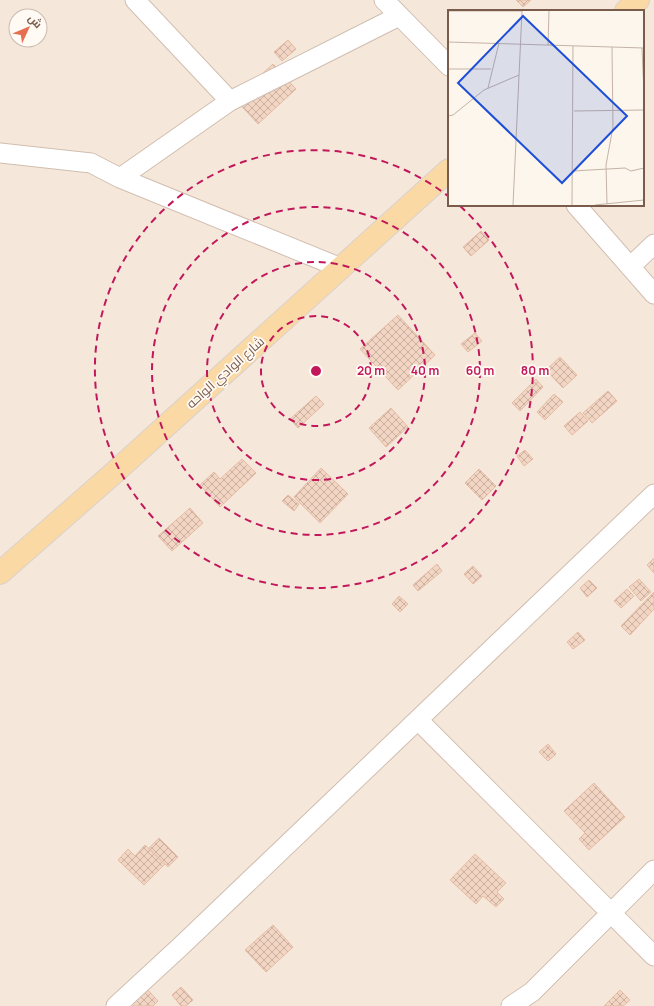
<svg xmlns="http://www.w3.org/2000/svg" width="654" height="1006" font-family="Manrope,Cairo,sans-serif">
<defs>
<pattern id="building-cross-hatch" width="8" height="8" patternUnits="userSpaceOnUse"><rect width="8" height="8" fill="#f3d5c3"/><path d="M0 0l8 8M0 8l8-8" fill="none" stroke="#cab0a1"/></pattern>
</defs>
<rect width="100%" height="100%" fill="#fdf6ec"/>
<path fill="#f5e8da" fill-rule="evenodd" d="M0,0h654v1006h-654zM449,11h194v194h-194zM16,16h24v24h-24z"/>
<path fill="url(#building-cross-hatch)" stroke="#e6bba3" d="M516,0h15l-8,7z
M288,40l8,9 -14,12 -8,-9z
M273,64l23,25 -38,35 -23,-25z
M481,231l8,9 -18,16 -8,-9z
M398,315l37,40 -37,35 -38,-41z
M475,333l7,8 -14,11 -7,-8z
M560,357l17,18 -14,13 -17,-18z
M536,379l7,8 -23,24 -8,-8z
M608,391l9,10 -25,22 -9,-10z
M554,394l9,8 -18,18 -8,-8z
M316,396l8,8 -26,24 -8,-9z
M391,408l17,19 -22,20 -17,-19z
M580,412l8,9 -16,14 -8,-9z
M525,450l8,9 -9,7 -7,-10z
M242,459l14,14 -36,34 -20,-22 14,-13 6,7z
M321,468l27,26 -28,29 -26,-26z
M479,469l17,17 -14,14 -17,-17z
M288,495l11,9 -5,7 -12,-10z
M190,508l13,15 -31,28 -14,-15z
M654,558v15l-7,-8z
M437,564l5,7 -24,20 -5,-6z
M473,566l9,10 -9,8 -9,-10z
M639,579l12,13 -10,9 -12,-14z
M589,580l8,8 -10,9 -7,-9z
M627,589l7,7 -13,12 -7,-7z
M654,592v17l-24,26 -9,-9z
M399,596l9,8 -8,8 -8,-8z
M578,632l7,8 -12,9 -6,-7z
M548,744l8,10 -8,7 -9,-9z
M594,783l31,34 -36,33 -10,-11 6,-6 -21,-22z
M159,838l19,19 -10,10 -19,-19z
M145,845l20,19 -21,21 -26,-25 10,-11 7,7z
M475,854l31,29 -9,9 7,7 -8,8 -13,-11 -7,8 -26,-24z
M273,925l20,22 -27,25 -21,-22z
M181,987l12,13 -7,6h-5l-9,-11z
M146,988l12,13 -5,5h-19l-3,-3z
M620,990l10,10 -7,6h-19z"/>
<g fill="none" stroke-linecap="round" stroke-linejoin="round">
<g stroke="#d1beb0" stroke-width="21">
<path id="minor" d="M135,0l95,101
M384,0l65,66
M0,153l91,10 29,15 221,90
M120,178l110,-77 169,-85
M576,205l78,89
M630,267l24,-23
M418,720l236,236
M116,1006l64,-59 474,-453
M511,1006l21,-14 122,-122"/>
</g>
<g stroke="#dad1cd" stroke-width="24">
<path id="major" d="M626,11l12,-11
M0,573l115,-101 334,-302"/>
</g>
<use href="#minor" stroke="#fff" stroke-width="19"/>
<use href="#major" stroke="#fbd9a5" stroke-width="22"/>
</g>
<g fill="none" stroke="#c2185b" stroke-width="2" stroke-dasharray="7 5">
<circle cx="316" cy="371" r="55"/>
<circle cx="316" cy="371" r="109"/>
<circle cx="316" cy="371" r="164"/>
<path d="M460 206A219 219 0 1 1 448 196"/>
</g>
<g text-anchor="middle" dominant-baseline="central" stroke-width="3.5" stroke-linejoin="round" paint-order="stroke">
<g font-size="13" fill="#7a5c4d" stroke="#fffaf3">
<text transform="translate(225 372) rotate(-42)">شارع الوادي الواحه</text>
</g>
</g>
<g transform="translate(448 10)">
<rect width="196" height="196" fill="#fdf6ec"/>
<path fill="none" stroke="#c5b3a7" stroke-width="1" d="M0,1h74M0,32l196,6M100,35l1,-34M194,38l2,46M0,59h43M40,78l11,-45M126,101l70,-1M0,106l5,-1 31,-25 35,-15M125,161l52,-3 6,3 13,-3M159,194l-1,-39 7,-38 -1,-80M65,195l9,-194M124,195l1,-159M147,195l49,-5"/>
<path fill="#1d4ed8" fill-opacity="0.15" stroke="#1d4ed8" stroke-width="2" d="M75,6l104,100 -65,67 -104,-100z"/>
<rect width="196" height="196" fill="none" stroke="#7a5c4d" stroke-width="2"/>
</g>
<circle cx="316" cy="371" r="6" fill="#c2185b" stroke="#fffaf3" stroke-width="2"/>
<g font-size="12" text-anchor="middle" font-weight="bold" fill="#c2185b" stroke="#fffaf3" stroke-width="3.5" stroke-linejoin="round" paint-order="stroke">
<text x="371" y="375">20 m</text>
<text x="425" y="375">40 m</text>
<text x="480" y="375">60 m</text>
<text x="535" y="375">80 m</text>
</g>
<g transform="translate(28 28) rotate(46)"><circle r="19" fill="#fffaf3" stroke="#cabbb1"/>
<path d="M0-3L7 15L0 10L-7 15Z" fill="#e76f51"/>
<text y="-6" font-size="11" font-weight="bold" text-anchor="middle" fill="#7a5c4d">ش</text>
</g>
</svg>
